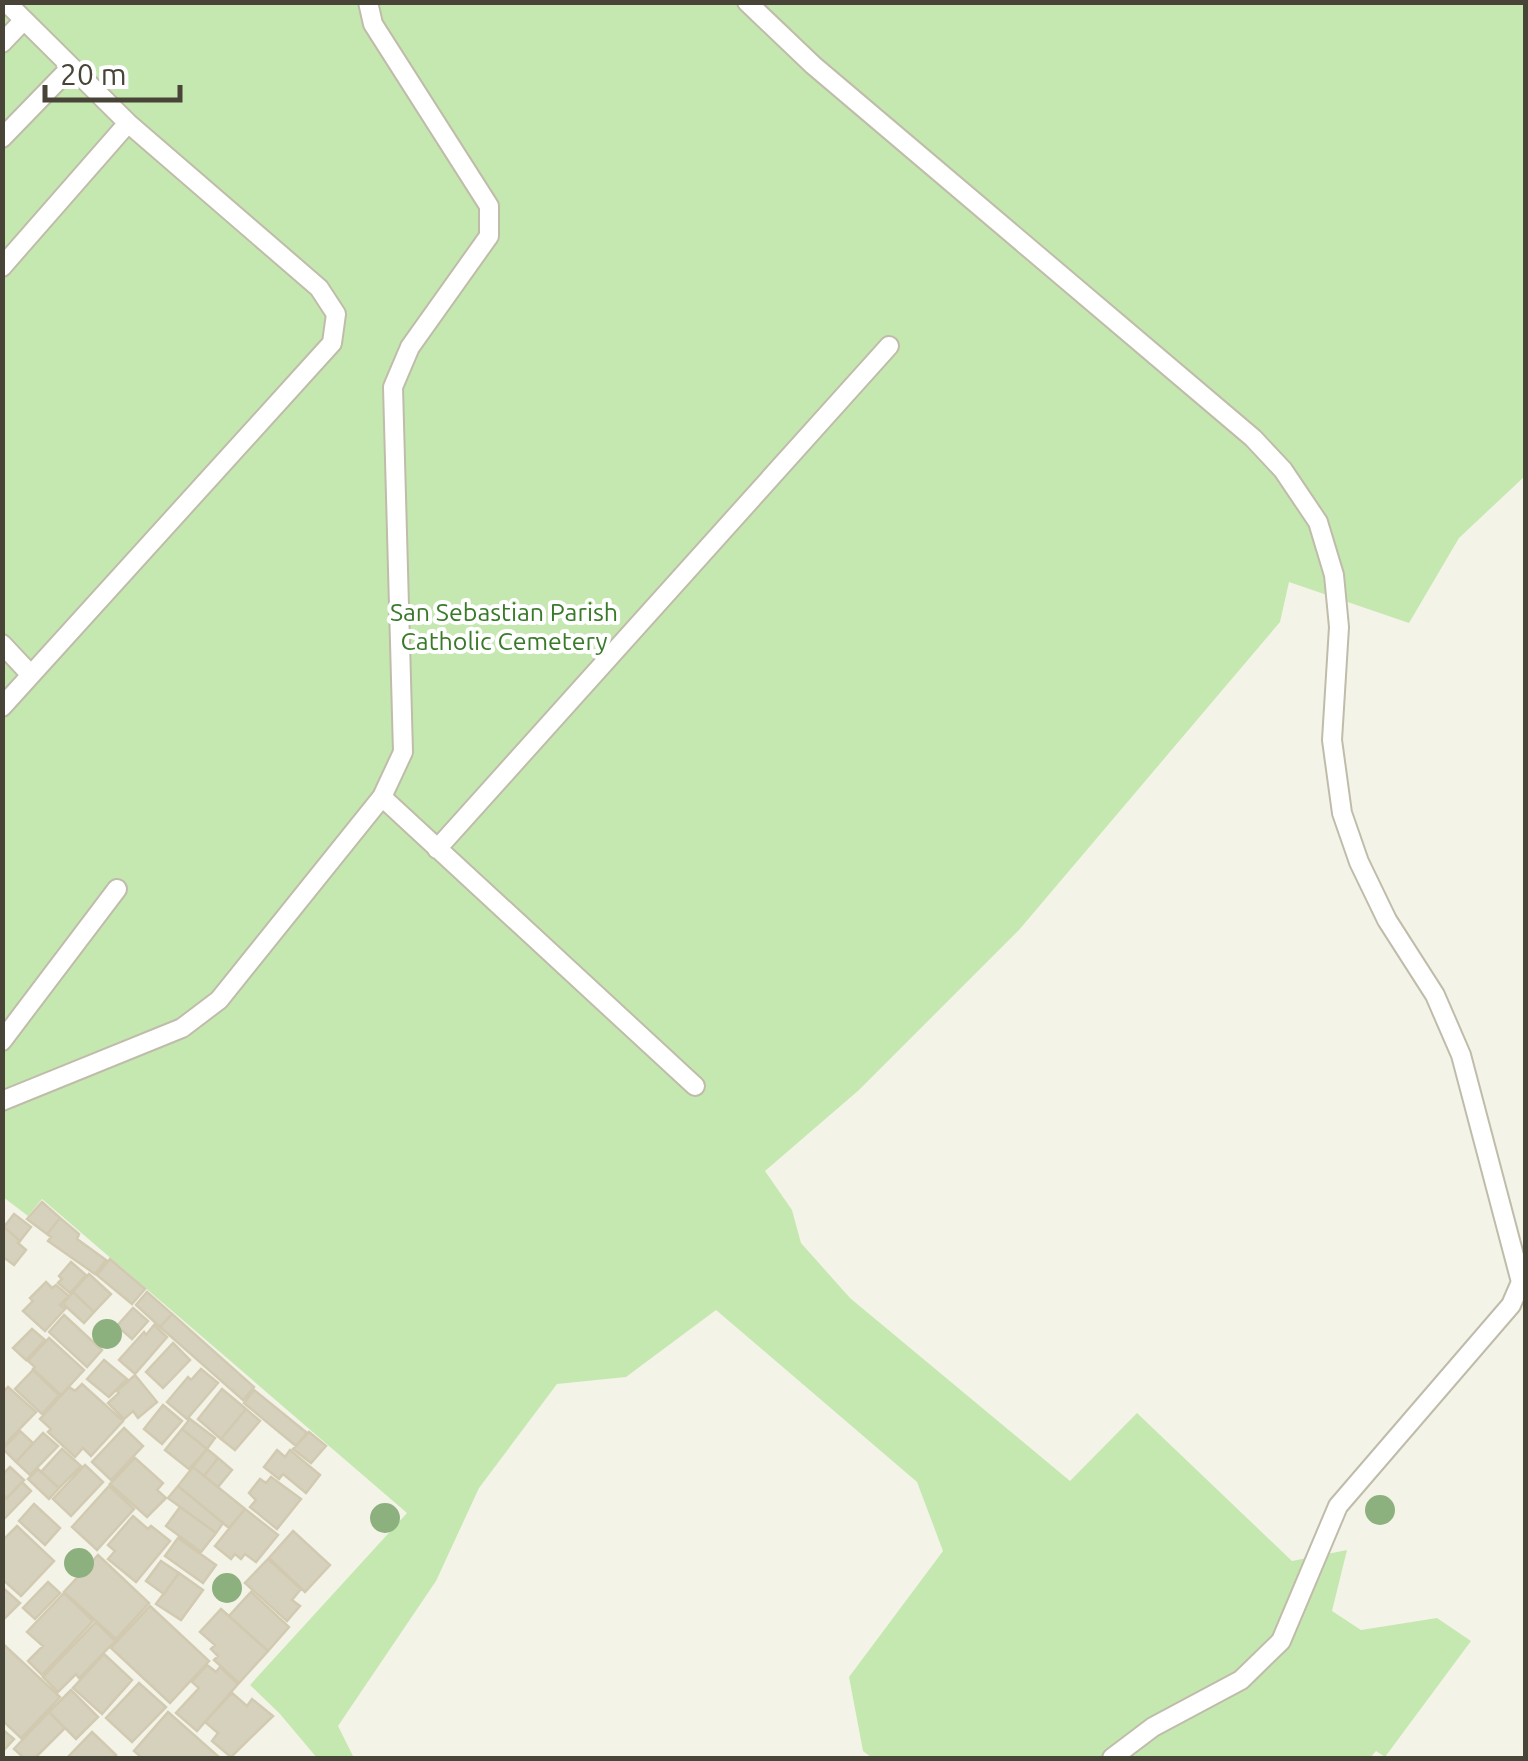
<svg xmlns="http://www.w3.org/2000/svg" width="1528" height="1761" font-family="Ubuntu,sans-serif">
<rect width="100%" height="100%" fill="#f4f3e8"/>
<path fill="#c5e8b1" d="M3,3h1522v473l-66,62 -50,85 -120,-41 -9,40 -261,308 -160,160 -94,81 27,39 9,33 49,55 220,183 67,-68 155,148 55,-11 -15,61 29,19 76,-12 34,23 -86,116 -9,-6 -6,7h-498l-9,-7 -14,-74 94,-126 -26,-69 -201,-172 -90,67 -69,7 -78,104 -43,93 -98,145 16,32h-37l-37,-44 -30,-29 157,-172 -365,-314 -14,17 -25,-19z"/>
<path fill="#d6d1bd" stroke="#d1cab1" stroke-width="2.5" d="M42,1202l18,16 -13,16 -20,-15z
M14,1214l17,13 -11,14 -16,-14z
M60,1218l19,16 -2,5 29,21 -11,14 -47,-33 3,-4 -4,-3z
M2,1222l4,3 -2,2 16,14 -2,2 8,7 -12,15 -12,-9z
M110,1259l35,30 -13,15 -35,-29z
M71,1262l15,13 -16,18 -12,-10 4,-4 -3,-3z
M89,1274l22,20 -17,18 -21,-20z
M46,1282l6,6 4,-3 13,11 -9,9 5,4 -20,22 -22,-20 10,-10 -3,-3z
M73,1292l21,20 -10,11 -21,-19z
M147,1292l25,22 -12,13 -24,-22z
M133,1308l15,13 -16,18 -15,-13z
M172,1314l82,73 -11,13 -83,-73z
M64,1315l38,35 -15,17 -38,-35z
M154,1325l13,12 -32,37 -16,-14 25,-28 2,3z
M32,1329l13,11 -19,20 -13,-12z
M49,1338l35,32 -23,25 -28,-26 2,-2 -7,-6z
M173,1343l17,17 -27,28 -17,-16z
M104,1360l23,19 -18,18 -22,-18z
M201,1369l17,14 -31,36 -20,-17 21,-25 3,3z
M33,1370l26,25 -17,19 -27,-25z
M135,1375l22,27 -19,16 -5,-7 -9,8 -16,-16 11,-10 -2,-2z
M82,1384l41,37 -32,35 -8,-8 -8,9 -27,-25 3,-3 -11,-10 29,-32 6,4z
M8,1387l28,25 -34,35v-54z
M222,1389l24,20 -25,30 -23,-20z
M254,1390l53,43 -11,13 -52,-43z
M163,1405l19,16 -20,23 -18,-15z
M246,1409l14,12 -25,29 -14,-11z
M190,1419l25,19 -8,11 -25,-20z
M124,1428l19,18 -32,34 -19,-18z
M182,1429l25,20 -18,20 -24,-19z
M20,1431l13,12 -17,19 -13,-13z
M309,1432l17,14 -15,17 -18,-14z
M43,1433l15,13 -28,29 -14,-13z
M62,1449l19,17 -22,22 -18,-16z
M207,1449l11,9 -14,18 -11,-9z
M277,1450l8,7 5,-7 30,25 -14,18 -23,-19 -4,5 -15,-12z
M135,1458l28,25 -6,7 9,8 -19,19 -37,-33z
M218,1458l14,12 -14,17 -14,-11z
M85,1465l18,17 -32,34 -18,-17z
M10,1467l14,13 -17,18 -5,-4v-19z
M193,1467l52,42 -16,19 -51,-42z
M38,1469l21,19 -10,11 -21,-20z
M271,1477l30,22 -24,30 -27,-22 6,-7 -7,-7 11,-14 6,4z
M22,1482l9,9 -26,27 -3,-2v-13z
M109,1486l25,23 -37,41 -25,-23z
M178,1486l45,37 -7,10 -48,-35z
M34,1504l26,24 -15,17 -26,-24z
M180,1507l36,26 -15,19 -35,-26z
M245,1509l33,26 -22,27 -11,-8 -4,5 -6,-5 -4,5 -16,-13z
M133,1516l15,13 3,-3 19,15 -34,41 -28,-23 7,-8 -7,-6z
M17,1526l37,35 -33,35 -19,-17v-38z
M293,1531l37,34 -25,27 -36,-34z
M178,1538l38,27 -13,18 -38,-27z
M98,1555l51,48 -33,36 -52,-47z
M268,1559l33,30 -9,11 8,6 -13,15 -42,-38z
M161,1561l18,12 -15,21 -18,-13z
M179,1573l24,17 -22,30 -25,-16z
M48,1582l12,11 -25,26 -12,-11z
M2,1587l18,16 -18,18z
M251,1592l38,35 -21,24 -39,-35z
M64,1593l29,28 -51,54 -14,-14 15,-15 -16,-14z
M150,1606l59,55 -39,42 -59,-55z
M221,1609l47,42 -29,32 -25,-23 4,-4 -7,-7 4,-4 -15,-13z
M96,1622l19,19 -36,37 -3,-4 -18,18 -15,-15z
M2,1643l58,54 -39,41 -19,-18z
M104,1654l28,26 -30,34 -29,-26z
M207,1665l9,7 4,-5 18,17 -41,47 -21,-18 23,-25 -7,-6z
M139,1683l27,24 -34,35 -26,-24z
M71,1690l27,27 -22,22 -27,-27z
M232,1693l15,13 5,-7 21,17 -42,41 -19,-16 6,-8 -13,-11z
M49,1712l16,16 -30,30h-11l-10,-9z
M168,1712l52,46h-78l-8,-7z
M2,1729l12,10 -12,13z
M92,1732l24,23 -4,3h-45z"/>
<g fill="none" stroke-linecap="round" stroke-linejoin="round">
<g stroke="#c0bcaa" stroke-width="22">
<path id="lane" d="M747,2l66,63 440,373 30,32 35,52 16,53 5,52 -7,113 10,73 17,49 28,58 48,75 26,60 60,227 -10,23 -173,201 -57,135 -40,39 -88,47 -41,31
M2,43l22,-23
M2,138l69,-71
M2,267l126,-144
M2,644l29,31
M2,707l330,-364 4,-29 -17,-26 -191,-165 -122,-121
M382,797l313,289
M437,849l452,-503
M2,1041l115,-152
M2,1101l180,-73 37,-28 163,-203 21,-45 -10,-365 17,-40 79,-111v-30l-116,-182 -5,-22"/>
</g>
<use href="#lane" stroke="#fff" stroke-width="18"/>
</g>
<g fill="#8db07f">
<circle cx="107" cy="1334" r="15"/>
<circle cx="1380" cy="1510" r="15"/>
<circle cx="385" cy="1518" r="15"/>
<circle cx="79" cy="1563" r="15"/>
<circle cx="227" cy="1588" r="15"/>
</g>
<g text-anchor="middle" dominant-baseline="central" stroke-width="8" stroke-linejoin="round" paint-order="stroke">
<g font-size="25" fill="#397a29" stroke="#fff">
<text x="504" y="612">San Sebastian Parish<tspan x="504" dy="29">Catholic Cemetery</tspan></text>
</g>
</g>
<rect width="1528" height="1761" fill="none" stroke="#484437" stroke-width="10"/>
<path d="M45 85v15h135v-15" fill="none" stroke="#484437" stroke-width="5"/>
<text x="60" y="85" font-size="30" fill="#484437" stroke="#ffffff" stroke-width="8" paint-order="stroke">20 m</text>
</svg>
